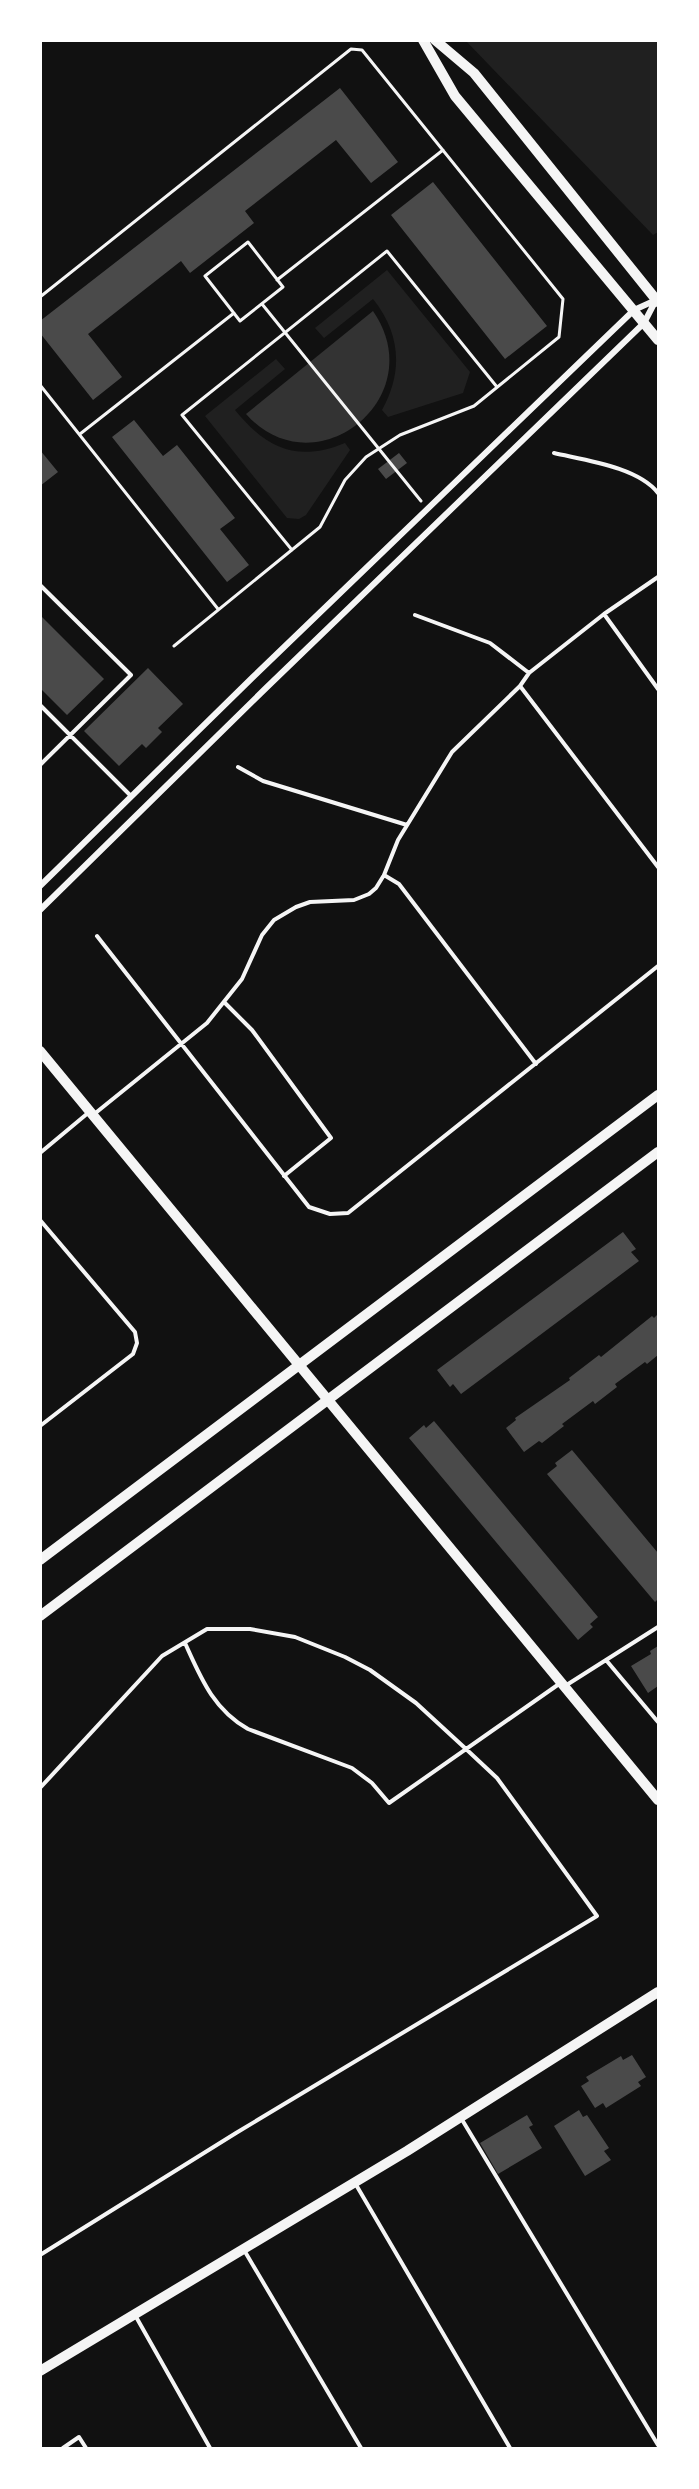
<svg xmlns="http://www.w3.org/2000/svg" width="699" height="2489" font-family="'Work Sans',sans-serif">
<rect width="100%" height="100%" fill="#111"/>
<path fill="#202020" d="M466,41h192v191l-5,3z
M387,270l83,102 -7,21 -75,24 -6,-7c21,-38 19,-76 -9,-111l-49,39 -9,-10z
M276,359l9,10 -50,41c31,38 62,53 110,33l5,7 -44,65 -7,4 -12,-1 -82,-102z"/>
<path fill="#333" d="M373,311c60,87 -59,180 -127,103z"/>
<path fill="#4a4a4a" d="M340,88l58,74 -27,21 -35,-43 -91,71 9,12 -64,50 -9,-12 -93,73 34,43 -29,23 -53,-67v-12z
M433,182l114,144 -42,33 -114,-144z
M134,420l29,36 14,-11 58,73 -15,11 29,36 -22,17 -115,-145z
M40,450l18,22 -18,14z
M399,453l8,10 -21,16 -8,-10z
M40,615l64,64 -37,36 -27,-27z
M148,668l35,36 -25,24 4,4 -16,16 -4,-4 -23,22 -35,-35z
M623,1232l13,17 -5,3 8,9 -178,133 -8,-10 -3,3 -13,-17z
M658,1314v41l-11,9 -2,-2 -30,22 2,3 -22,17 -2,-3 -31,23 2,2 -22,17 -3,-2 -15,11 -18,-24 10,-8 -1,-2 55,-38 -1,-2 30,-23 2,2 51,-41 2,2z
M434,1421l164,196 -8,7 3,3 -15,13 -169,-202 15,-13 2,3z
M572,1450l86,103v46l-3,3 -108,-128 10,-8 -2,-3z
M658,1646v40l-10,7 -17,-27 20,-12 -1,-3z
M632,2055l14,22 -8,5 3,4 -35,22 -3,-5 -8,5 -14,-22 8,-5 -3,-4 35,-21 2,4z
M579,2110l4,7 4,-2 22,33 -5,3 7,9 -26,16 -31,-50z
M527,2115l6,10 -4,2 13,21 -44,26 -18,-31z"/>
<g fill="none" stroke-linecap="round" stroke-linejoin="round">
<path stroke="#f5f5f5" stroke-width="3" d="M248,242l35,45 -43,34 -35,-45z
M277,280l166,-130
M40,297l311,-248 11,1 201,249 -4,38 -85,69 -74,29 -34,22 -21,23 -25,47 -146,119
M262,304l159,197
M40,385l178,224
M80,434l154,-121
M292,550l-110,-135 205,-164 110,136"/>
<path stroke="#f5f5f5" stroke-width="4" d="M554,453c30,7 84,14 104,40
M40,585l91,90 -91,90
M604,614l54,75
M415,615l75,28 39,30
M520,686l138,181
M40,705l91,91
M238,767l25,14 144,44
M384,875l15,9 137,180
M97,936l212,271 21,7 18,-1 310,-247
M225,1003l27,27 79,108 -47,38
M93,1115l114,-92 35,-44 20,-44 12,-15 22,-13 14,-5 44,-2 15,-6 7,-6 8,-13 14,-35 54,-88 68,-66 9,-13 75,-59 54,-37
M40,1153l48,-40
M40,1220l95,112 2,11 -4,11 -93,72
M185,1643c16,35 28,66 63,86l104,39 20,15 17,20 170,-119
M606,1660l52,62
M565,1686l93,-59
M40,1788l122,-132 45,-27h43l45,8 50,20 25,13 46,33 50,46 31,29 100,138 -361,217 -196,122
M461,2118l197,327
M355,2183l155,265
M244,2250l117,198
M135,2315l75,133
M63,2448l16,-11 7,11"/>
<path stroke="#f5f5f5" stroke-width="6" d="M40,886l213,-209 381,-367 22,-10
M40,910l225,-221 379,-366 12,-23"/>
<path stroke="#f5f5f5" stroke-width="10" d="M423,40l32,56 203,244
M435,40l39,33 184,229
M40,1051l618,749
M40,2371l367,-220 251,-159"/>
<path stroke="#f5f5f5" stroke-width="10" d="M40,1560l618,-465
M40,1616l618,-464"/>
</g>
<rect width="699" height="2489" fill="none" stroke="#ffffff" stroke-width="84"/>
</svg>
